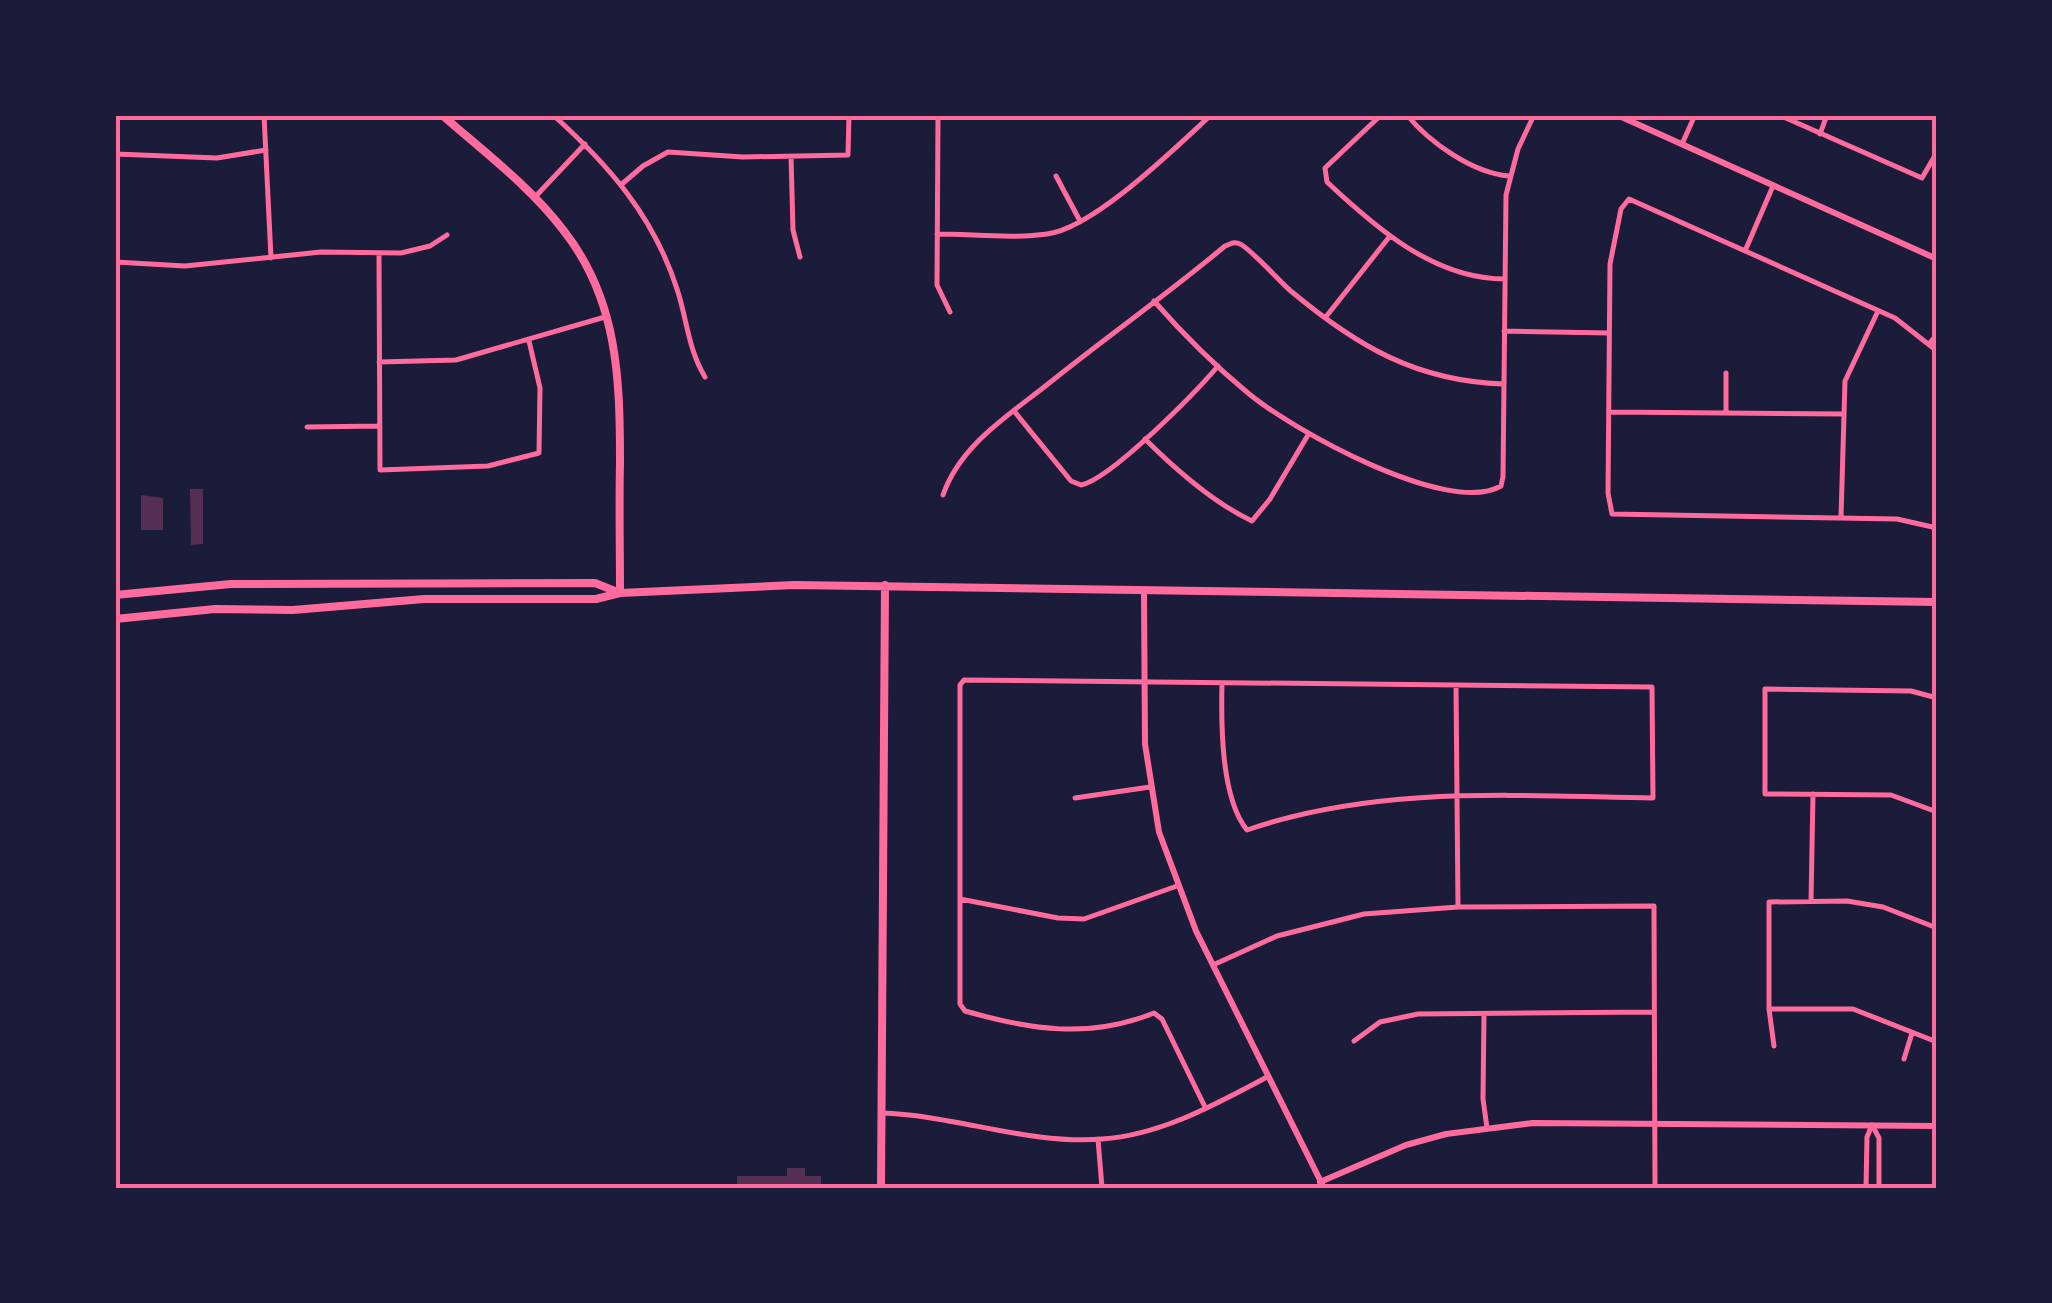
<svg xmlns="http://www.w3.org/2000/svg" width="2052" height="1303" font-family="Roboto,sans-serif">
<rect width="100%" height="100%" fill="#1b1b3a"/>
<path fill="#542f53" d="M190,489h13v55l-12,1z
M141,495l22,3v32h-22z
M787,1168h18v8h16v12h-84v-12h50z"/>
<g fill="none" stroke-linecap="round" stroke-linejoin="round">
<path stroke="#ff6b9d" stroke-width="5" d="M264,115l7,143
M553,115c56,50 101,102 124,174 10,30 11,60 28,88
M938,115l-1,170 13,27
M1381,115l-56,53 2,14c49,46 107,97 178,97
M1407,115c23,28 66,58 102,61
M1779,115l143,63 15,-26
M1820,134l7,-19
M1682,144l13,-29
M115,154l102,4 49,-8
M791,156l2,74 7,27
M1056,176l24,45
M622,184l21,-18 25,-14 75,5 105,-2 1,-40
M535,197l50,-53
M937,234c35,0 75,5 110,0 47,-6 128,-86 164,-119
M1745,251l28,-65
M379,254l1,216 108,-4 51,-13 1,-65 -11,-47
M115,262l70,4 136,-14 80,1 29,-7 17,-11
M1154,301c29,33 60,64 94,92 43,36 200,124 253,93l2,-9 3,-282 12,-46 16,-34
M1325,318l65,-82
M1504,331l105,2
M1929,344l8,-10
M1937,351l-42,-33 -266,-119 -8,10 -11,55 -2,229 4,21 285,5 40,9
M379,362l77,-2 149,-43
M1726,373v40
M1014,411l57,70 10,4
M1611,412l231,2
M307,427l72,-1
M1145,439c31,31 67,63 107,82l18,-22 38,-64
M1081,485c30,-6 115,-93 137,-119
M943,495c17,-50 66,-80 105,-111 58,-47 120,-90 177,-138 6,-2 9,-5 15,-2 10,4 41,39 52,48 65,54 124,89 211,92
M1841,517l4,-136 33,-70
M1456,686l2,221
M1937,698l-26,-7 -146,-2v105l126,1 46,17
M1075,798l75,-11
M960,899l98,19 26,1 93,-33
M1811,901l2,-107
M1213,965l64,-29 87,-22 94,-7 196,-1 1,282
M1769,1009h84l84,33
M1484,1014l-1,85 4,29
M1354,1041l26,-19 38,-8 236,-2
M1774,1046l-5,-37v-107l78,-1 36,6 54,21
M1904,1059l8,-26
M1205,1107l-43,-88 -8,-6c-65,26 -123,17 -189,-2l-5,-7v-319l4,-5 688,7 1,111c-135,-2 -275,-13 -406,32 -26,-32 -26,-105 -25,-147
M881,1113c74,2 147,32 221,26 59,-4 114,-35 165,-62
M1872,1125l7,13v50
M1098,1139l4,49
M1866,1188l1,-51 5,-12"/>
<path stroke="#ff6b9d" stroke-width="6" d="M1617,115l320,144
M1144,592l1,152 14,88 37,99 128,257
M1320,1182l86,-37 40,-11 87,-11 404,3"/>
<path stroke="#ff6b9d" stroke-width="8" d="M442,115c42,37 88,71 122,116 54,69 56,148 56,232 -1,43 0,87 0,130
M115,595l116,-11 364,-1 25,10
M115,619l100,-10 78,1 131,-11h172l24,-6 174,-8 1143,17
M881,1188l4,-603"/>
</g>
<rect width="2052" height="1303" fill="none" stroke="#1b1b3a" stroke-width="235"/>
<rect x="118" y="118" width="1816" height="1068" fill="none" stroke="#ff6b9d" stroke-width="4"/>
</svg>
